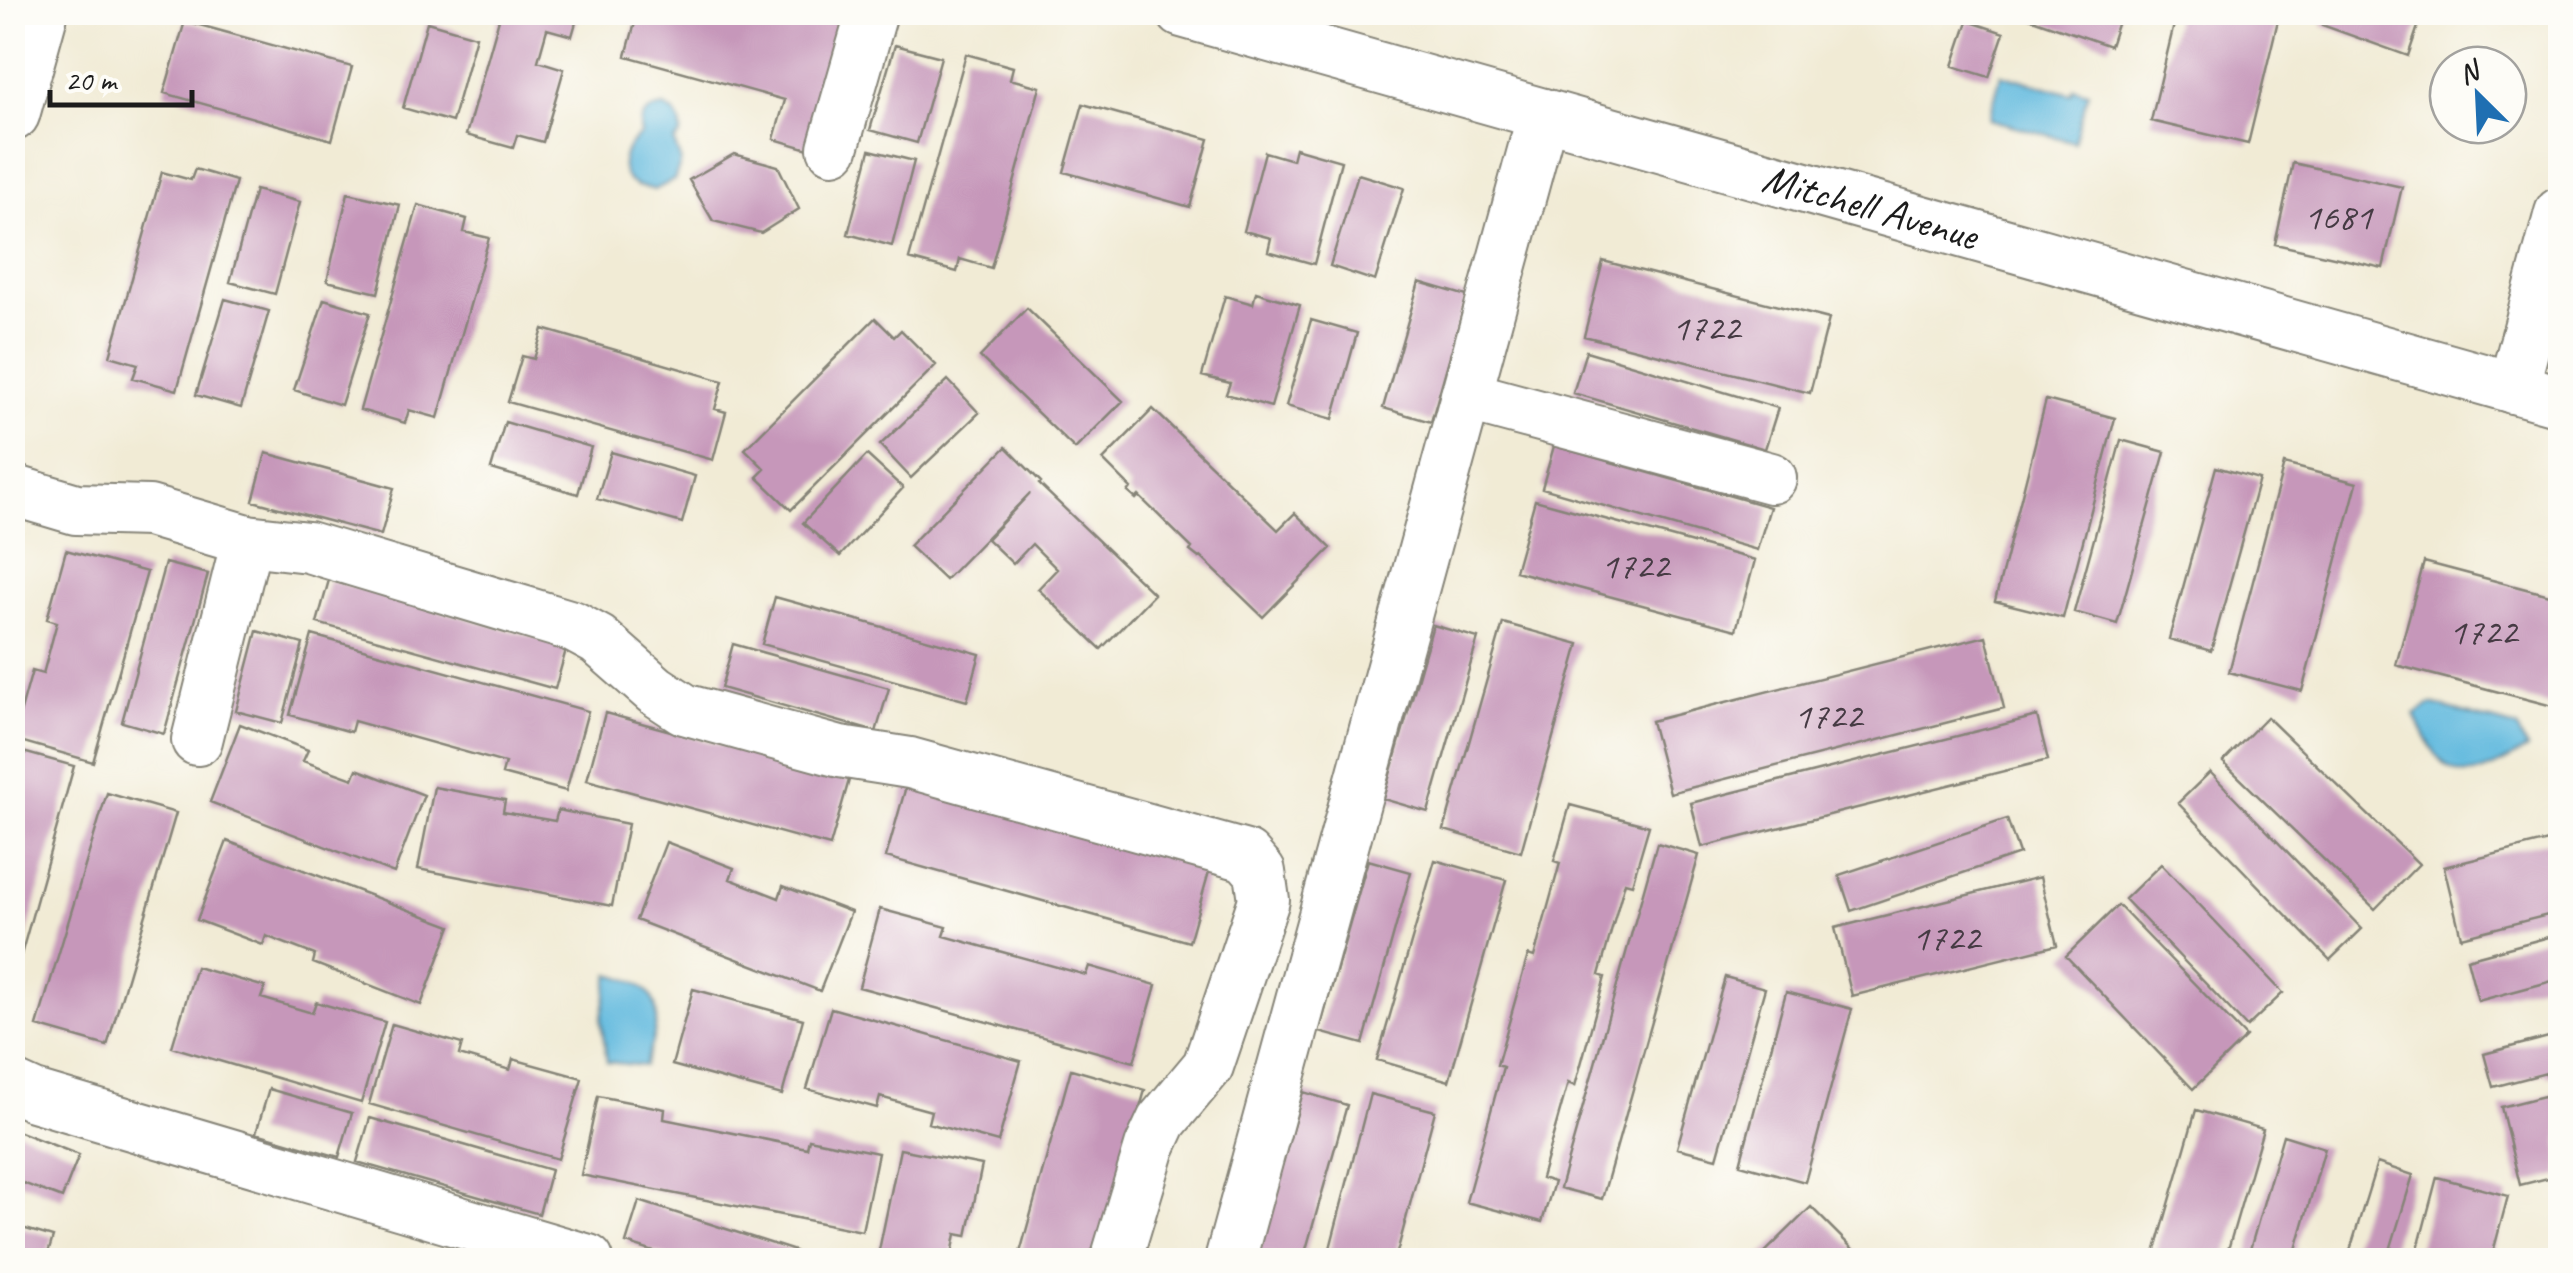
<svg xmlns="http://www.w3.org/2000/svg" width="2573" height="1273" font-family="Caveat,sans-serif">
<rect width="100%" height="100%" fill="#fdfcf7"/>
<filter id="ink" filterUnits="userSpaceOnUse"><feTurbulence type="fractalNoise" baseFrequency=".01" numOctaves="2"/><feDisplacementMap in="SourceGraphic" scale="20" xChannelSelector="R" yChannelSelector="G"/><feConvolveMatrix kernelMatrix="1 2 1 2 8 2 1 2 1" color-interpolation-filters="sRGB"/></filter>
<filter id="wash" filterUnits="userSpaceOnUse"><feTurbulence type="fractalNoise" baseFrequency=".0048" numOctaves="4" result="noise"/><feDisplacementMap in="SourceGraphic" scale="40" xChannelSelector="R" yChannelSelector="G"/><feGaussianBlur stdDeviation="2.25" result="paint"/><feColorMatrix in="noise" values="0 0 0 0 0 0 0 0 0 0 0 0 0 0 0 0 0 1.4 0 .05"/><feComposite in="paint" operator="in"/></filter>
<g filter="url(#wash)">
<rect width="100%" height="100%" fill="#f1ebd5"/>
<path fill="#61b9de" stroke="#3e6a7d" stroke-width="2.5" d="M2001,74l70,20 3,-6 14,4 -14,50 -85,-23z
M664,107c13,5 18,14 17,28l-7,7 7,20 -7,18 -20,10c-5,-3 -11,-2 -17,-4 -25,-11 -13,-41 4,-51 -4,-17 6,-26 23,-28z
M2431,704l86,24 10,21c-65,38 -80,36 -112,-34z
M610,974c58,13 52,43 34,92l-37,-4 -6,-41z"/>
<g id="blocks">
<path fill="#c697ba" d="M501,12h78l-7,24 -25,-7 -9,32 26,8 -21,73 -26,-7 -4,13 -47,-13z
M638,12h141l28,8 3,-7 48,13 -36,127 -48,-14 11,-39 -159,-44z
M2012,12h109l-11,34z
M2177,12h103l-32,132 -97,-23z
M2326,12h97l-15,44 -86,-31z
M185,21l167,46 -20,73 -168,-47z
M1968,21l36,12 -15,44 -36,-11z
M427,22l49,14 -24,86 -49,-14z
M895,45l46,12 -24,86 -47,-13z
M966,54l47,13 -3,12 30,8 -49,181 -31,-9 -3,13 -48,-13z
M1083,104l126,35 -19,68 -126,-35z
M1295,148l46,13 -27,103 -46,-13 3,-13 -27,-7 21,-79 27,8z
M870,150l44,11 -22,85 -44,-12z
M734,154l44,12 21,43 -38,24 -48,-12 -24,-41z
M2293,163l109,24 -19,81 -108,-24z
M195,169l41,12 -59,209 -44,-12 5,-14 -28,-8 52,-184 29,8z
M1358,174l46,14 -29,93 -45,-15z
M255,190l45,12 -25,92 -45,-12z
M348,193l52,12 -22,88 -51,-12z
M418,205l49,14 -3,13 25,6 -51,180 -29,-8 -4,13 -45,-13z
M1603,261l226,58 -19,74 -226,-57z
M1419,282l48,14 -36,126 -48,-14z
M1256,292l44,13 -29,102 -45,-13 4,-11 -28,-7 23,-80 28,8z
M225,299l44,12 -28,97 -45,-13z
M324,299l46,14 -29,92 -47,-15z
M1027,308l96,93 -48,48 -95,-92z
M875,318l19,19 7,-7 35,35 -145,145 -34,-33 8,-8 -20,-20z
M1311,320l46,13 -24,86 -47,-13z
M543,329l180,52 -8,28 11,3 -13,48 -205,-58 14,-46 12,3z
M1586,351l192,57 -13,41 -192,-56z
M948,380l31,33 -68,65 -31,-33z
M2046,400l69,18 -52,200 -68,-17z
M1153,409l125,121 17,-17 36,35 -68,69 -62,-60 -2,1 -9,-7 2,-3 -53,-52 -3,3 -8,-7 3,-4 -28,-28z
M505,422l86,25 -13,47 -87,-25z
M2121,440l44,12 -48,172 -43,-12z
M1554,446l216,61 -13,43 -215,-62z
M1006,447l35,35 -2,2 115,110 -53,55 -63,-60 19,-20 -25,-25 -19,20 -26,-25 43,-46 -85,87 -36,-34z
M611,452l84,24 -13,47 -85,-24z
M266,453l128,35 -13,47 -128,-34z
M867,455l36,33 -63,68 -37,-33z
M2284,464l73,19 -55,208 -73,-19z
M2216,467l43,12 -48,172 -42,-12z
M1535,500l220,60 -19,70 -221,-59z
M66,550l81,22 -54,190 -80,-23 19,-68 11,3 14,-52 -10,-3z
M2424,562l136,36v110l-164,-43z
M165,563l43,11 -44,160 -42,-12z
M329,580l238,66 -12,43 -238,-66z
M775,597l205,57 -13,47 -205,-57z
M1503,623l76,21 -58,208 -77,-22z
M1433,625l45,13 -50,174 -45,-13z
M257,631l46,13 -21,79 -46,-12z
M312,635l276,76 -22,80 -64,-17 3,-11 -151,-42 -3,11 -61,-17z
M1986,636l18,72 -334,85 -19,-72z
M733,644l156,44 -13,44 -155,-44z
M605,713l244,67 -19,66 -243,-66z
M2037,716l11,44 -346,87 -11,-44z
M2267,717l152,147 -44,45 -152,-147z
M240,724l68,26 -5,11 50,18 4,-10 67,26 -30,78 -184,-71z
M12,749l62,17 -60,214h-2z
M2210,772l152,157 -32,31 -152,-157z
M907,783l303,85 -21,74 -303,-85z
M434,787l71,13 -2,12 52,9 3,-11 70,14 -16,82 -194,-37z
M107,793l69,20 -69,233 -70,-20z
M1570,805l79,21 -17,58 -7,-2 -26,93 6,2 -30,109 -7,-3 -27,95 13,4 -12,40 -76,-20 37,-135 -6,-2 31,-110 6,2 26,-94 -6,-2z
M2007,819l12,35 -168,57 -12,-36z
M2560,838v74l-99,25 -17,-70z
M227,841l224,85 -30,79 -108,-42 2,-8 -49,-19 -3,9 -66,-25z
M666,842l68,26 -4,11 49,19 4,-12 68,26 -31,79 -184,-71z
M1657,843l42,12 -97,344 -42,-11z
M1368,860l43,12 -48,172 -44,-12z
M1435,860l71,20 -57,201 -72,-21z
M2161,864l122,129 -36,34 -122,-128z
M2040,877l17,68 -205,51 -17,-68z
M2118,905l128,132 -53,52 -127,-133z
M880,909l67,18 -3,9 142,39 3,-9 67,19 -22,77 -275,-75z
M2560,934v45l-82,22 -11,-42z
M196,967l69,20 -4,11 51,15 4,-11 69,20 -24,81 -189,-56z
M1725,977l40,11 -48,170 -40,-10z
M693,989l110,30 -21,76 -110,-30z
M1786,992l66,17 -47,173 -65,-18z
M831,1008l190,53 -23,81 -70,-19 3,-12 -51,-14 -3,11 -70,-19z
M392,1024l70,20 -3,11 51,15 3,-11 69,19 -24,81 -189,-55z
M2560,1034v39l-13,4 -1,-4 -53,14 -9,-33z
M1071,1069l74,21 -48,170h-79z
M269,1089l83,24 -13,44 -83,-24z
M1303,1092l44,13 -44,155h-48z
M2560,1092v83l-40,10 -19,-78z
M1370,1094l65,17 -40,149h-68z
M598,1096l67,13 -1,10 143,29 2,-9 69,14 -16,78 -281,-56z
M2196,1110l67,19 -38,131h-72z
M370,1118l181,52 -12,44 -182,-52z
M12,1129l67,26 -17,43 -50,-19z
M2283,1135l42,13 -32,112h-46z
M900,1149l82,16 -15,71 -11,-2 -5,26h-74z
M2377,1163l36,12 -26,85h-40z
M2437,1177l71,19 -17,64h-76z
M639,1201l156,50 -4,9h-112l-53,-17z
M1811,1207l53,53h-107z
M12,1225l41,12 -7,23h-34z"/>
</g>
</g>
<g filter="url(#ink)">
<use href="#blocks" fill-opacity="0" stroke="#868478" stroke-width="2.5"/>
<g fill="none" stroke-linecap="round" stroke-linejoin="round">
<g stroke="#868478" stroke-width="54">
<g id="minor">
<path id="s1" d="M1182,12l1378,389"/>
<path d="M833,148l39,-136"/>
<path d="M2513,388l47,-175"/>
<path d="M1466,396l305,82"/>
<path d="M12,490l64,19 73,2 98,29 61,7 264,79 26,14 57,50 29,19 156,43 70,11 336,93 14,16 4,28 -56,166 -46,55 -12,26 -34,113"/>
<path d="M197,740l50,-200"/>
<path d="M12,1086l22,10 554,164"/>
<path d="M1230,1260l313,-1146"/>
</g>
</g>
<g stroke="#868478" stroke-width="59">
<path id="major" d="M12,113l28,-101"/>
</g>
<use href="#minor" stroke="#fff" stroke-width="50"/>
<use href="#major" stroke="#fff" stroke-width="55"/>
</g>
</g>
<g text-anchor="middle" dominant-baseline="central" stroke-width="8" stroke-linejoin="round" paint-order="stroke">
<g font-size="38" fill="#463b44">
<text x="2338" y="216">1681</text>
<text x="1706" y="327">1722</text>
<text x="1635" y="565">1722</text>
<text x="2483" y="631">1722</text>
<text x="1828" y="715">1722</text>
<text x="1946" y="937">1722</text>
</g>
<g font-size="42" fill="#1c1c1c" stroke="#fdfcf7">
<text stroke="none"><textPath href="#s1" startOffset="715">Mitchell Avenue</textPath></text>
</g>
</g>
<rect width="2573" height="1273" fill="none" stroke="#fdfcf7" stroke-width="50"/>
<g transform="translate(2478 95) rotate(336)"><circle r="48" fill="#fdfcf7" stroke="#a3a29f" stroke-width="2.5"/>
<path d="M0-8L18 38L0 25L-18 38Z" fill="#1f6fb2"/>
<text y="-15" font-size="28" font-weight="bold" text-anchor="middle" fill="#1c1c1c">N</text>
</g>
<path d="M50 90v15h142v-15" fill="none" stroke="#1c1c1c" stroke-width="5"/>
<text x="65" y="90" font-size="30" fill="#1c1c1c" stroke="#fdfcf7" stroke-width="8" paint-order="stroke">20 m</text>
</svg>
